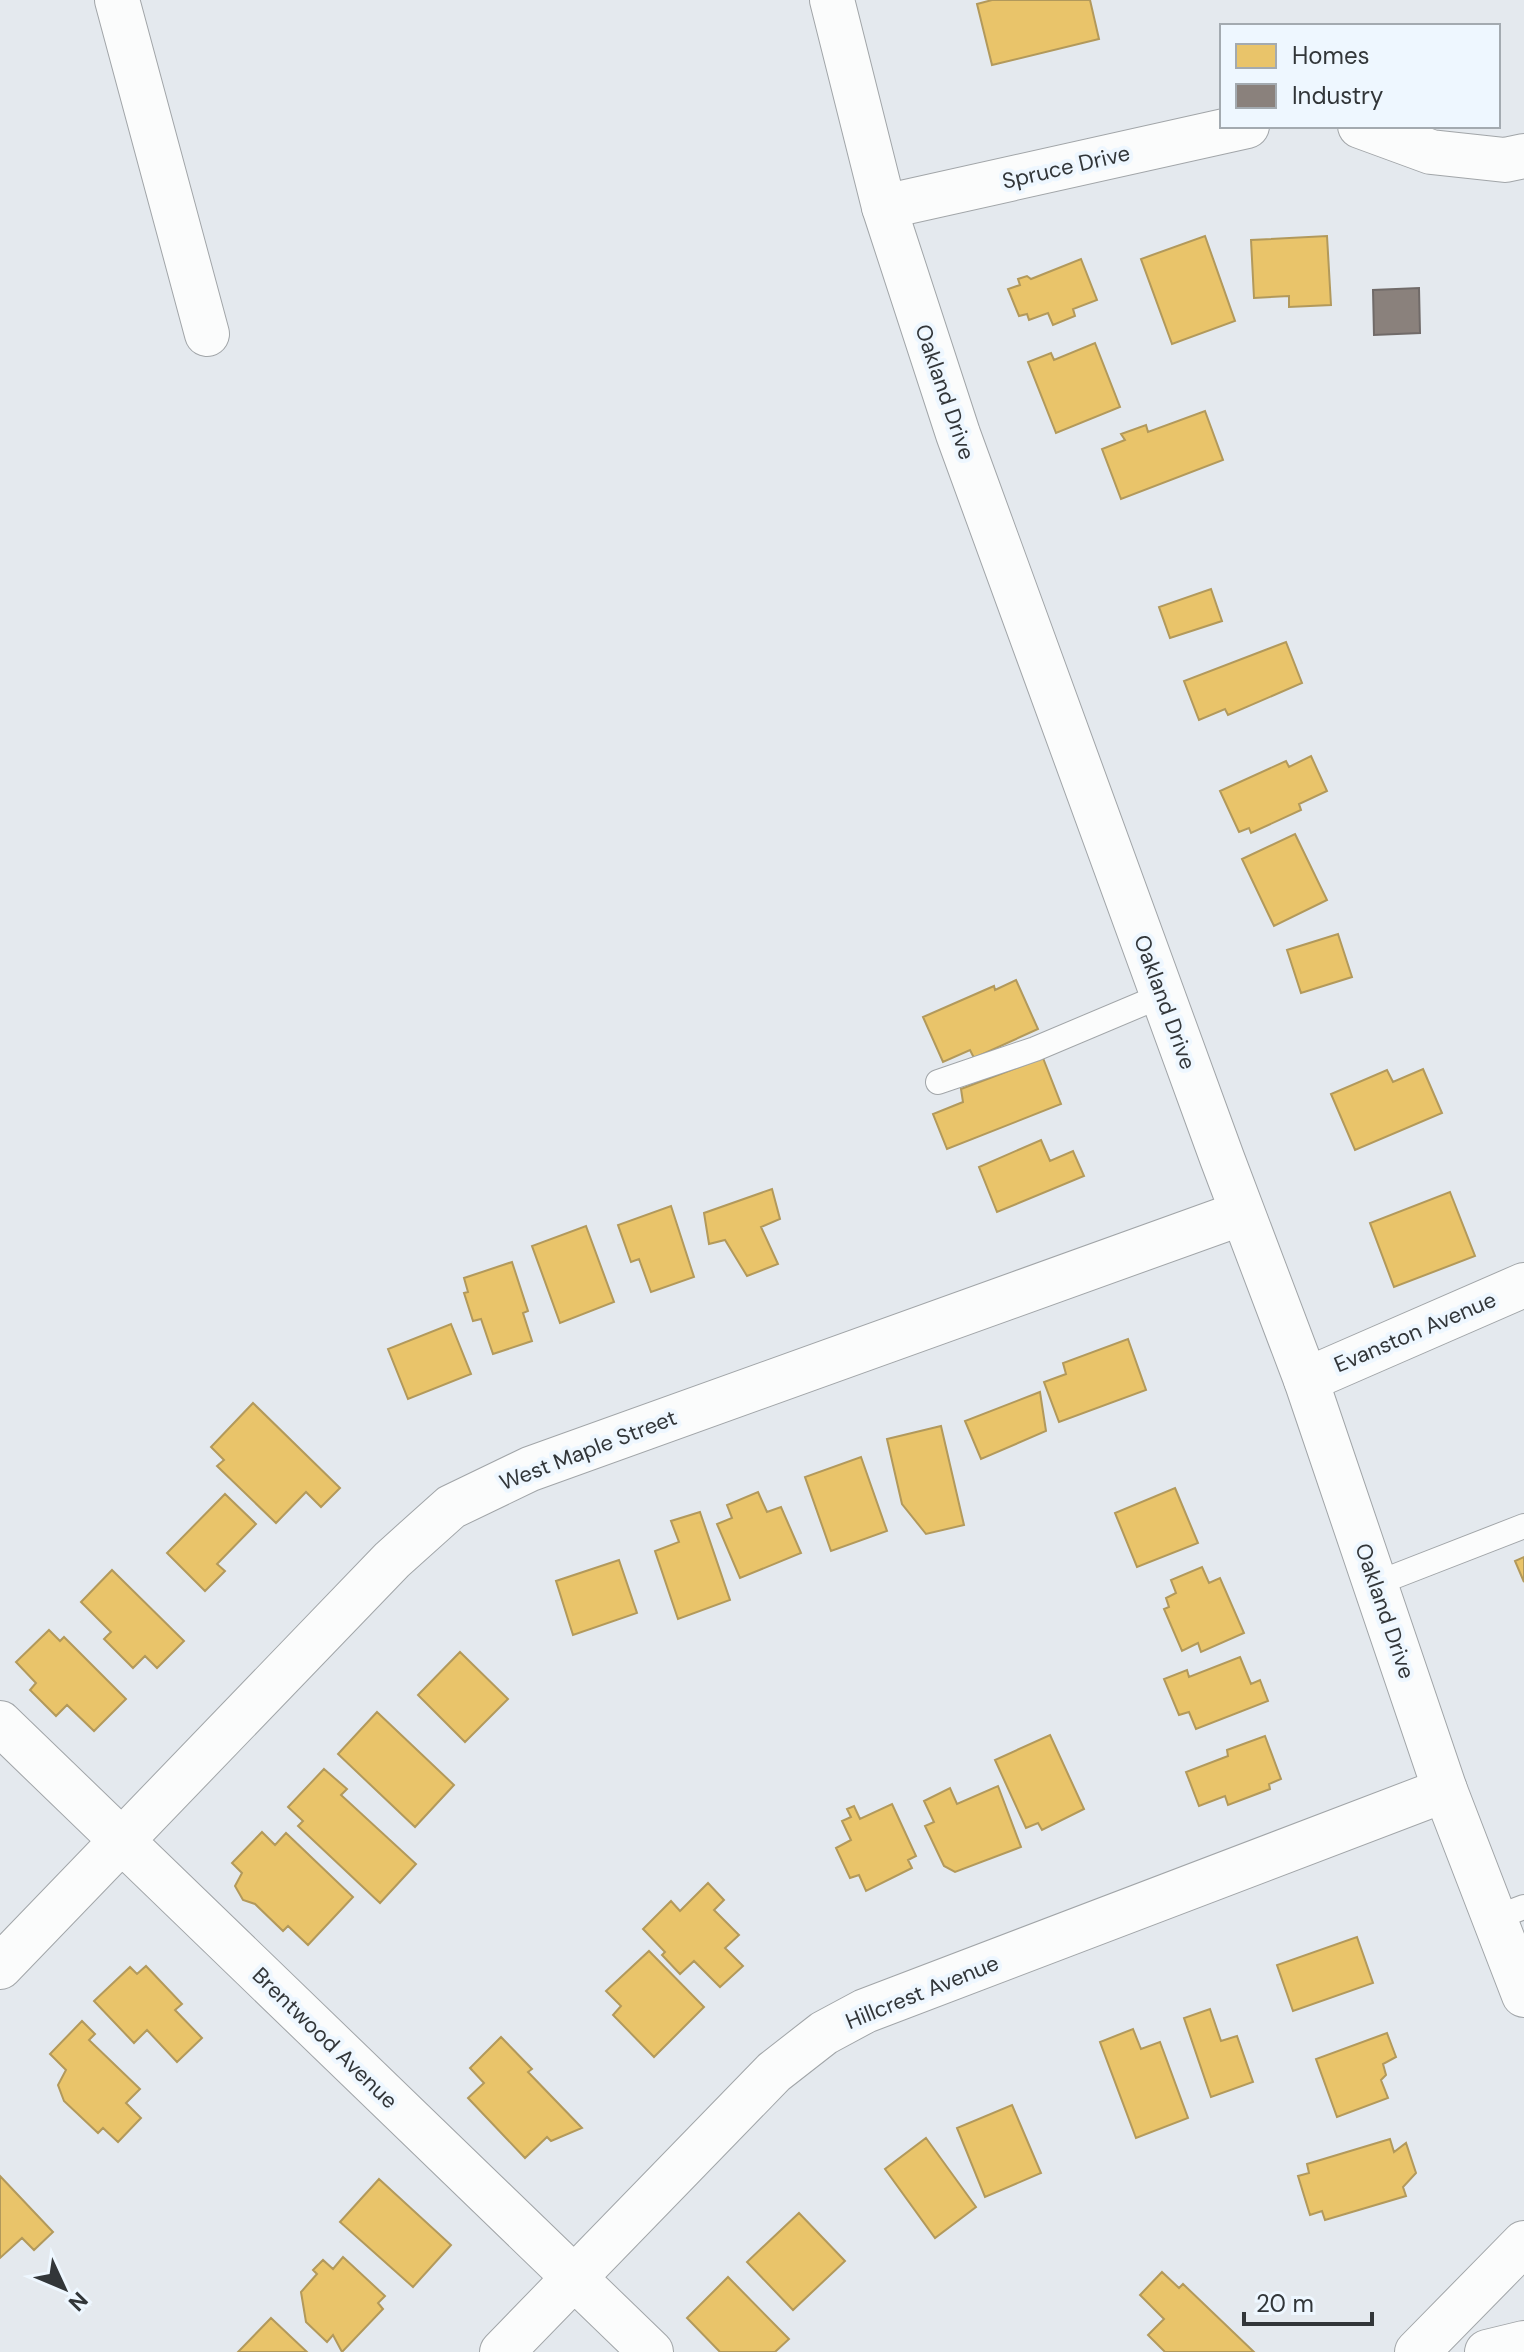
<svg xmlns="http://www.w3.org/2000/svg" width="1524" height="2352" font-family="'DM Sans',sans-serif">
<rect width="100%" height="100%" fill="#e4e9ee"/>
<path fill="#e9c46a" stroke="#b2995b" stroke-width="2" d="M992,0h98l9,39 -107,26 -15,-61z
M1205,236l30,85 -63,23 -31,-85z
M1327,236l4,69 -42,2v-11l-35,2 -3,-58z
M1081,259l16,41 -24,9 2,7 -22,9 -5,-12 -19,7 -2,-6 -8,2 -11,-27 12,-4 -2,-6 9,-3 4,3z
M1095,343l25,64 -64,26 -28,-71 23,-9 3,7z
M1205,411l18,49 -102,39 -19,-50 23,-9 -4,-6 25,-9 2,7z
M1211,589l11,32 -52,17 -11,-31z
M1286,642l16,41 -74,32 -3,-6 -26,11 -15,-39z
M1311,756l16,35 -28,13 2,6 -50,23 -2,-5 -10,4 -19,-41 66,-30 3,6z
M1295,834l32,66 -53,26 -32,-67z
M1338,934l14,43 -51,16 -14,-43z
M1016,980l22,49 -64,29 -4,-8 -27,12 -20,-45 71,-31 1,4z
M1043,1058l18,46 -114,45 -14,-35 30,-12 -2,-13z
M1423,1069l19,44 -87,37 -24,-56 56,-24 6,12z
M1041,1140l9,21 23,-10 11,25 -87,36 -18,-45z
M772,1189l8,30 -19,8 17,37 -31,12 -22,-36 -16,4 -5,-31z
M1450,1192l25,64 -81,31 -24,-64z
M671,1206l23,71 -43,15 -12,-33 -8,3 -13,-37z
M586,1226l28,76 -54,21 -28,-77z
M512,1262l16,49 -5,2 9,28 -39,13 -12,-35 -8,2 -9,-28 4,-1 -4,-14z
M451,1324l20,50 -63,25 -20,-50z
M1128,1339l18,51 -87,32 -15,-40 22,-8 -3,-11z
M1040,1392l6,39 -65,28 -16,-38z
M253,1403l87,85 -19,19 -15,-15 -30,31 -59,-57 7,-6 -13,-13z
M941,1426l23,99 -38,9 -24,-30 -15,-65z
M861,1457l26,74 -56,20 -26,-74z
M1175,1488l23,55 -61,24 -22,-54z
M758,1492l9,20 14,-5 20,46 -61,25 -23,-54 15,-6 -5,-13z
M225,1494l31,30 -39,40 8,7 -20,20 -38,-38z
M700,1512l30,88 -52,19 -23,-68 24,-9 -8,-21z
M1524,1557v25l-9,-21z
M619,1560l18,53 -64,22 -17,-54z
M1202,1567l7,16 11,-5 24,55 -43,19 -3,-9 -16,8 -18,-42 5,-2 -3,-9 10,-5 -5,-13z
M112,1570l72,71 -27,27 -12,-12 -12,12 -29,-29 7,-7 -30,-30z
M49,1630l11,11 4,-4 62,62 -32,32 -27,-26 -11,11 -26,-26 6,-7 -20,-21z
M460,1652l48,47 -43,43 -47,-47z
M1240,1657l11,27 9,-4 8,21 -72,28 -7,-17 -10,3 -15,-36 23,-9 2,7z
M377,1712l77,73 -39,42 -77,-73z
M1050,1735l34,74 -42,21 -4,-7 -12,5 -31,-68z
M1265,1736l16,43 -12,5 1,5 -42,16 -3,-9 -26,10 -13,-34 42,-16 -1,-6z
M324,1769l23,20 -6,6 75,69 -36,39 -82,-77 5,-5 -15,-14z
M998,1786l23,61 -66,25 -11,-6 -19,-40 9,-4 -10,-21 26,-13 7,16z
M892,1804l24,52 -8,4 4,8 -46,23 -7,-16 -9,3 -14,-30 15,-8 -9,-19 9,-4 -4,-8 7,-3 6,13z
M262,1832l13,13 11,-12 67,64 -45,48 -20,-19 -5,5 -28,-27 -12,-4 -8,-14 7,-13 -10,-10z
M708,1883l16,17 -10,10 25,25 -14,13 18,18 -23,21 -26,-26 -14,13 -18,-19 3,-3 -22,-23 28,-28 9,10z
M1357,1937l16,46 -80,28 -16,-46z
M649,1951l55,56 -50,50 -41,-42 8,-9 -15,-15z
M146,1966l36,38 -7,6 27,28 -25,24 -30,-32 -13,13 -40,-42 36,-34 7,7z
M1210,2009l11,32 16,-5 16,46 -42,15 -27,-79z
M82,2021l13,13 -6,6 51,49 -14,14 15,15 -23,24 -15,-14 -5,5 -34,-32 -6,-16 8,-15 -16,-16z
M1133,2029l8,20 19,-7 28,76 -52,20 -36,-96z
M1387,2033l9,24 -13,7 3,11 -5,5 7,18 -51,19 -21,-58z
M501,2037l31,32 -4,3 54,56 -31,13 -4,-4 -22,21 -57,-60 16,-15 -14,-15z
M1012,2105l29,68 -56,24 -28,-69z
M926,2138l50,69 -41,31 -50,-69z
M1390,2139l4,13 12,-9 10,30 -13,14 3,9 -81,24 -3,-9 -12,4 -12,-39 11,-3 -2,-9z
M0,2176l53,56 -19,18 -12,-12 -22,20z
M379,2179l72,66 -38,42 -73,-65z
M799,2213l46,48 -52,49 -46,-48z
M343,2257l42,39 -7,7 5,6 -41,43 -9,-17 -6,7 -21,-20 -5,-30 16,-18 -4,-4 10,-10 10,9z
M1162,2272l17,16 4,-4 71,68h-89l-17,-17 16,-16 -24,-24z
M728,2277l61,62 -14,13h-55l-33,-34z
M271,2318l36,34h-69z"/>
<path fill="#8a817c" stroke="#706a68" stroke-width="2" d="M1419,288l1,45 -46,2 -1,-45z"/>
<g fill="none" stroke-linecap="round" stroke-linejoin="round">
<g stroke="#a1a5a8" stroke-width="26">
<path id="lane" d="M938,1082l97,-33 128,-54
M1375,1584l149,-58
M1495,1918l29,-11"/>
</g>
<g stroke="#a1a5a8" stroke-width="46">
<path id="street" d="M117,0l90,334
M1360,126l71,26 74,8 19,-4
M884,207l363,-81
M1306,1380l218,-95
M0,1723l651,629
M0,1967l392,-407 59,-53 79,-38 712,-256
M502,2352l272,-280 50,-39 41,-22 580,-221"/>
</g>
<g stroke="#a1a5a8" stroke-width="46">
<path id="secondary" d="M832,0l52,207 74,227 264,724 84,222 139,410 79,205
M1417,2352l107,-109
M1487,2352l37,-9"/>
</g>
<use href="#lane" stroke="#fbfcfc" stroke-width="24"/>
<use href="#street" stroke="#fbfcfc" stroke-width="44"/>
<use href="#secondary" stroke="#fbfcfc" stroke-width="44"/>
</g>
<g text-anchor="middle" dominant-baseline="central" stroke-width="8" stroke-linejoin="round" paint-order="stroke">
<g font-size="22" fill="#323639" stroke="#eef7ff">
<text transform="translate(1066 167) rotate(-13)">Spruce Drive</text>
<text transform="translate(945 392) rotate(71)">Oakland Drive</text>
<text transform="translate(1165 1002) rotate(70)">Oakland Drive</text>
<text transform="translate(1415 1332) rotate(-23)">Evanston Avenue</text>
<text transform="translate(588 1450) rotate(-21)">West Maple Street</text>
<text transform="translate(1385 1611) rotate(71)">Oakland Drive</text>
<text transform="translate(922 1992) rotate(-22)">Hillcrest Avenue</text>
<text transform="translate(325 2038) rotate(44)">Brentwood Avenue</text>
</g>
</g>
<rect x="1220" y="24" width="280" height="104" fill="#eef7ff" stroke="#a3aab0" stroke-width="2"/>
<rect x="1236" y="44" width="40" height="24" fill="#e9c46a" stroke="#a3aab0" stroke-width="2"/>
<text x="1292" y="64" font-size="24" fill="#323639">Homes</text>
<rect x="1236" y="84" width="40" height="24" fill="#8a817c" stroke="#a3aab0" stroke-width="2"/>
<text x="1292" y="104" font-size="24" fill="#323639">Industry</text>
<g transform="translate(64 2288) rotate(134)" stroke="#eef7ff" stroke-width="6" paint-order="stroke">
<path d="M0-6L14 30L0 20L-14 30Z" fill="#323639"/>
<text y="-12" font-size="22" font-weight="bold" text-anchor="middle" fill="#323639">N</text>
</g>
<path d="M1244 2312v12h128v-12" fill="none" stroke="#323639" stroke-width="4"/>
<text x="1256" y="2312" font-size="24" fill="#323639" stroke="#eef7ff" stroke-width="6" paint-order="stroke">20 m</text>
</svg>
